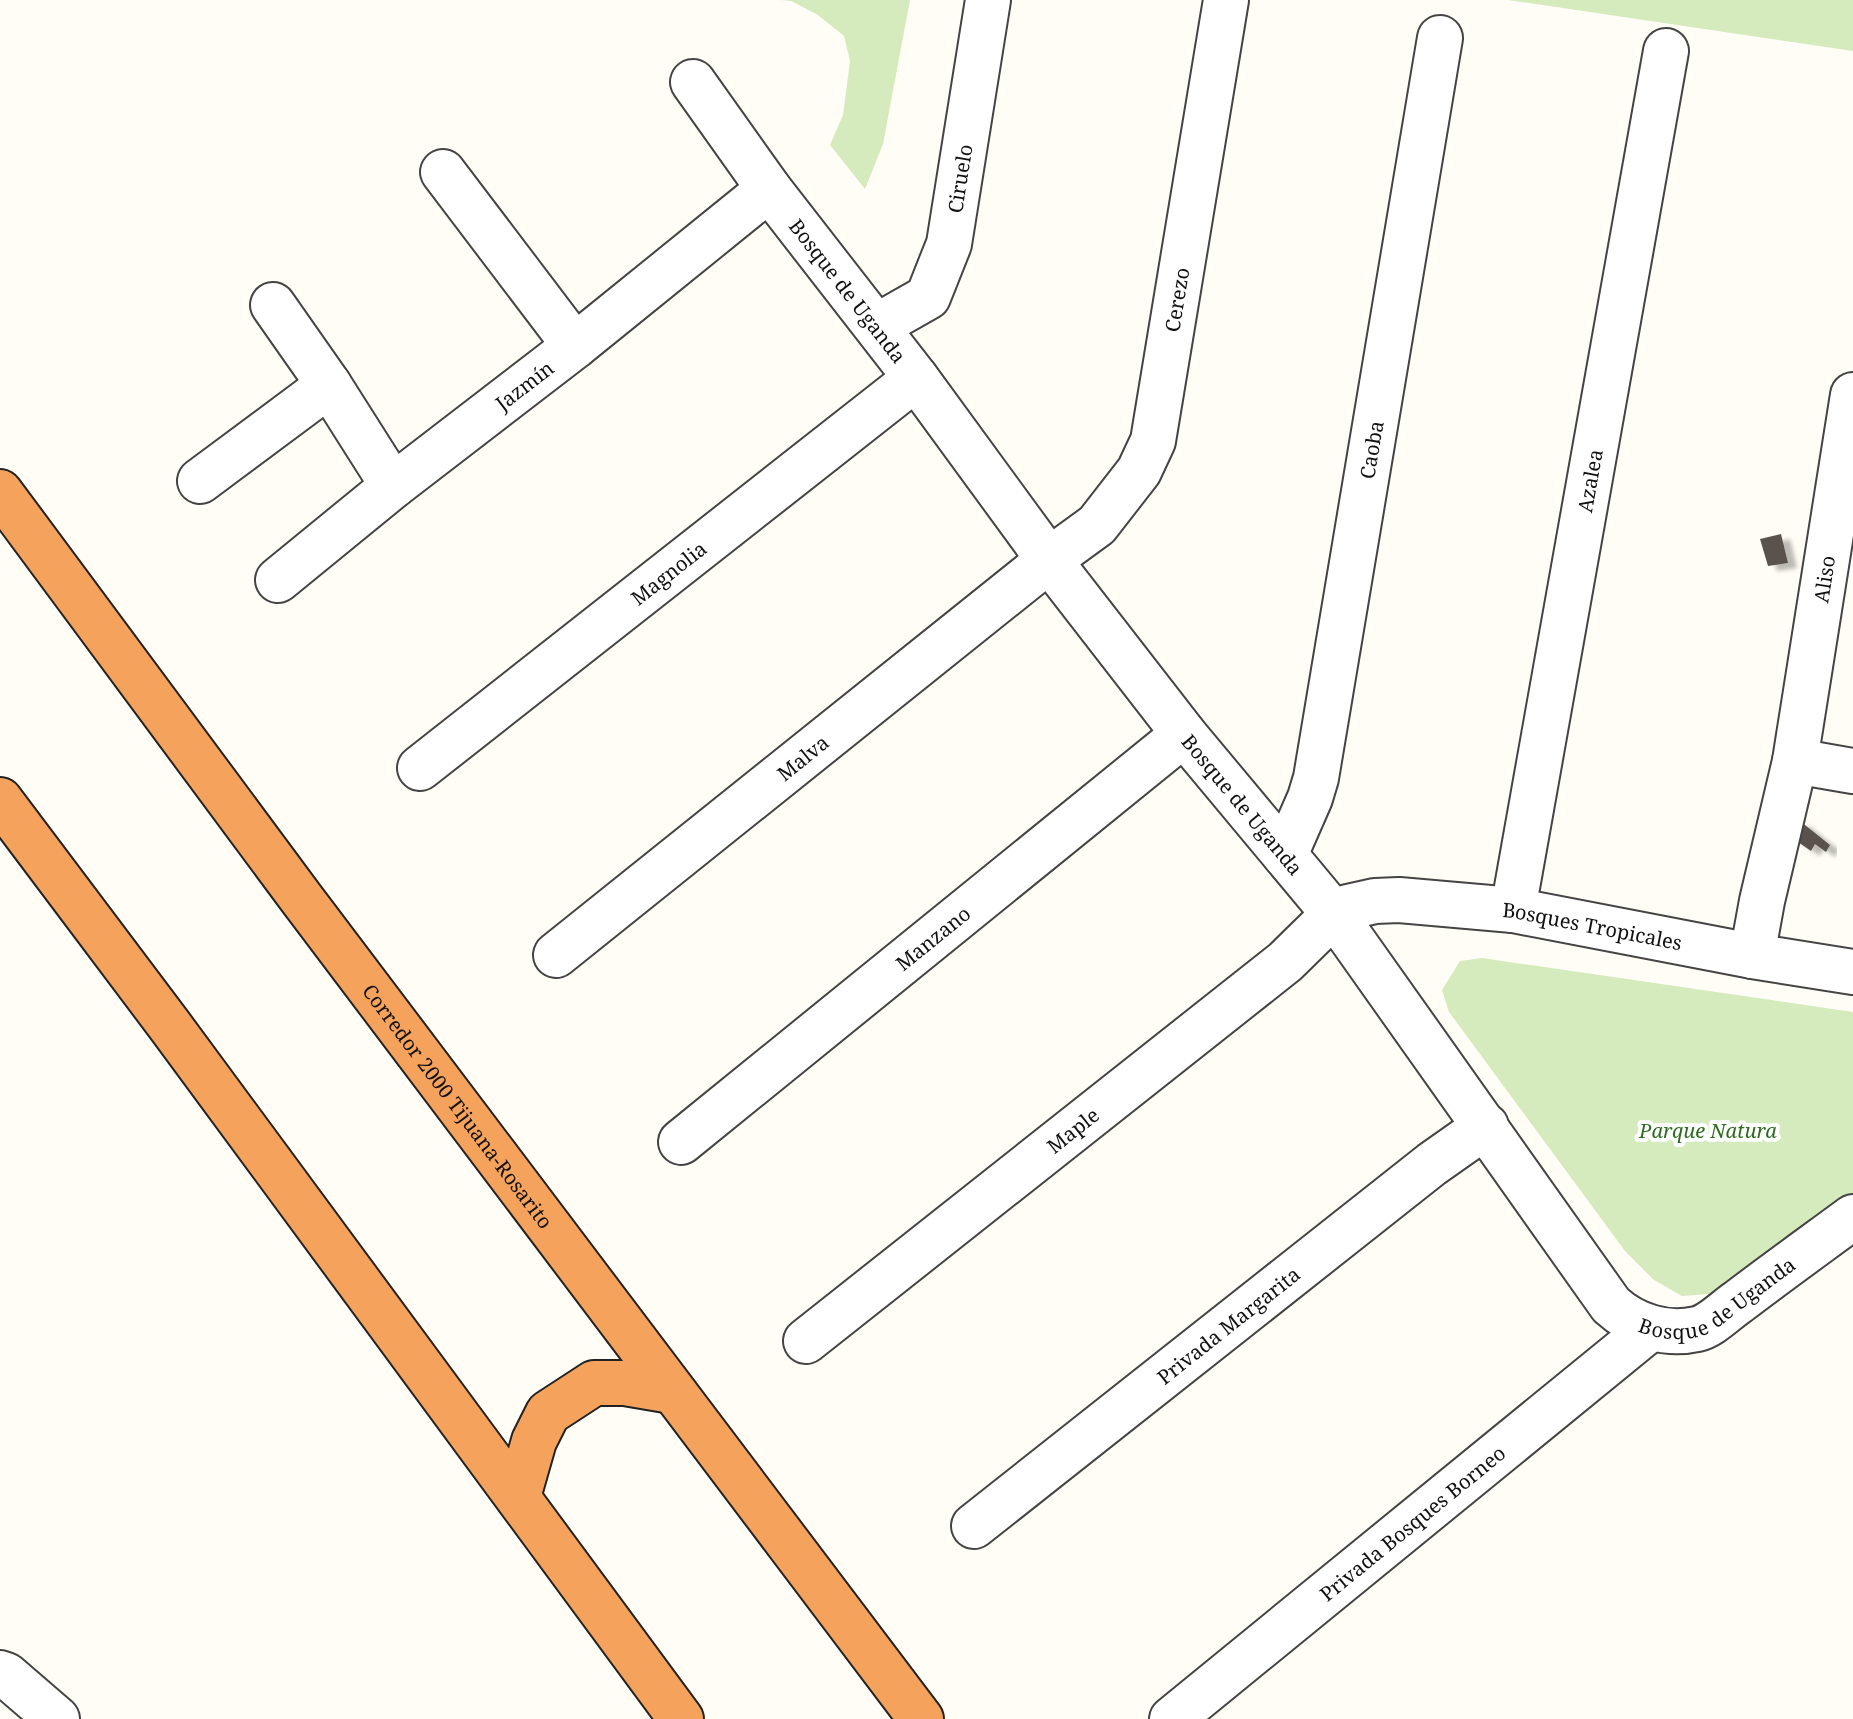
<svg xmlns="http://www.w3.org/2000/svg" width="1853" height="1719" font-family="'Noto Serif',serif">
<defs>
<filter id="shadow"><feDropShadow dx="9" dy="5" stdDeviation="2" flood-color="#0004"/></filter>
</defs>
<rect width="100%" height="100%" fill="#fffdf5"/>
<path fill="#d5ebbd" d="M781,0h129l-27,144 -18,45 -35,-44 13,-30 7,-54 -6,-25 -26,-21 -27,-14z
M1508,0h345v51z
M1482,958l371,54v182l-131,99 -40,3 -28,-16 -29,-29 -176,-239 -7,-22 18,-29z"/>
<path fill="#5a524d" filter="url(#shadow)" d="M1781,534l7,29 -20,3 -8,-27z
M1800,821l30,24 -4,7 -11,-8 -4,7 -23,-16z"/>
<g fill="none" stroke-linecap="round" stroke-linejoin="round">
<g stroke="#444" stroke-width="48">
<g id="minor">
<path id="s1" d="M693,82l76,107 147,189 133,182 135,174 150,180 277,391c23,21 55,31 86,24 14,-3 29,-19 41,-27 38,-29 77,-57 115,-85"/>
<path d="M443,172l132,174"/>
<path d="M273,305l56,80 64,101"/>
<path id="s2" d="M877,326l51,-29 21,-53 39,-244"/>
<path d="M200,481l129,-96"/>
<path id="s3" d="M278,580l115,-94 182,-140 194,-157"/>
<path d="M1795,761l58,10"/>
<path id="s4" d="M420,768l496,-390"/>
<path id="s5" d="M1285,855l25,-57 6,-20 124,-740"/>
<path id="s6" d="M1513,910l153,-859"/>
<path id="s7" d="M556,955l493,-395 48,-35 42,-54 14,-30 73,-441"/>
<path id="s8" d="M1752,956l10,-55 33,-140 58,-366"/>
<path id="s9" d="M681,1142l503,-408"/>
<path id="s10" d="M806,1341l479,-379 49,-48 14,-7 27,-6 24,-1 114,10 239,46 101,16"/>
<path id="s11" d="M974,1526l458,-362 54,-38"/>
<path d="M0,1673l6,2 51,44"/>
<path id="s12" d="M1172,1719l479,-391"/>
</g>
</g>
<g stroke="#222" stroke-width="48">
<g id="highway">
<path id="s13" d="M0,492l301,406 620,821"/>
<path d="M0,800l170,226 511,693"/>
<path d="M518,1497l16,-56 14,-28 46,-30h31l47,8"/>
</g>
</g>
<use href="#minor" stroke="#fff" stroke-width="44"/>
<use href="#highway" stroke="#f5a25d" stroke-width="44"/>
</g>
<g text-anchor="middle" dominant-baseline="central" stroke-width="8" stroke-linejoin="round" paint-order="stroke">
<g font-size="20" fill="#111" stroke="#fff">
<text stroke="none"><textPath href="#s2" startOffset="182">Ciruelo</textPath></text>
<text stroke="none"><textPath href="#s1" startOffset="260">Bosque de Uganda</textPath></text>
<text stroke="none"><textPath href="#s7" startOffset="936">Cerezo</textPath></text>
<text stroke="none"><textPath href="#s3" startOffset="314">Jazmín</textPath></text>
<text stroke="none"><textPath href="#s5" startOffset="416">Caoba</textPath></text>
<text stroke="none"><textPath href="#s6" startOffset="436">Azalea</textPath></text>
<text stroke="none"><textPath href="#s4" startOffset="316">Magnolia</textPath></text>
<text stroke="none"><textPath href="#s8" startOffset="384">Aliso</textPath></text>
<text stroke="none"><textPath href="#s7" startOffset="316">Malva</textPath></text>
<text stroke="none"><textPath href="#s1" startOffset="908">Bosque de Uganda</textPath></text>
<text stroke="none"><textPath href="#s10" startOffset="942">Bosques Tropicales</textPath></text>
<text stroke="none"><textPath href="#s9" startOffset="324">Manzano</textPath></text>
<text stroke="none"><textPath href="#s13" startOffset="766">Corredor 2000 Tijuana-Rosarito</textPath></text>
<text stroke="none"><textPath href="#s10" startOffset="340">Maple</textPath></text>
<text stroke="none"><textPath href="#s1" startOffset="1652">Bosque de Uganda</textPath></text>
<text stroke="none"><textPath href="#s11" startOffset="324">Privada Margarita</textPath></text>
<text stroke="none"><textPath href="#s12" startOffset="310">Privada Bosques Borneo</textPath></text>
</g>
<g font-size="20" font-style="italic" fill="#2f6b1f" stroke="#fff">
<text x="1708" y="1130">Parque Natura</text>
</g>
</g>
</svg>
